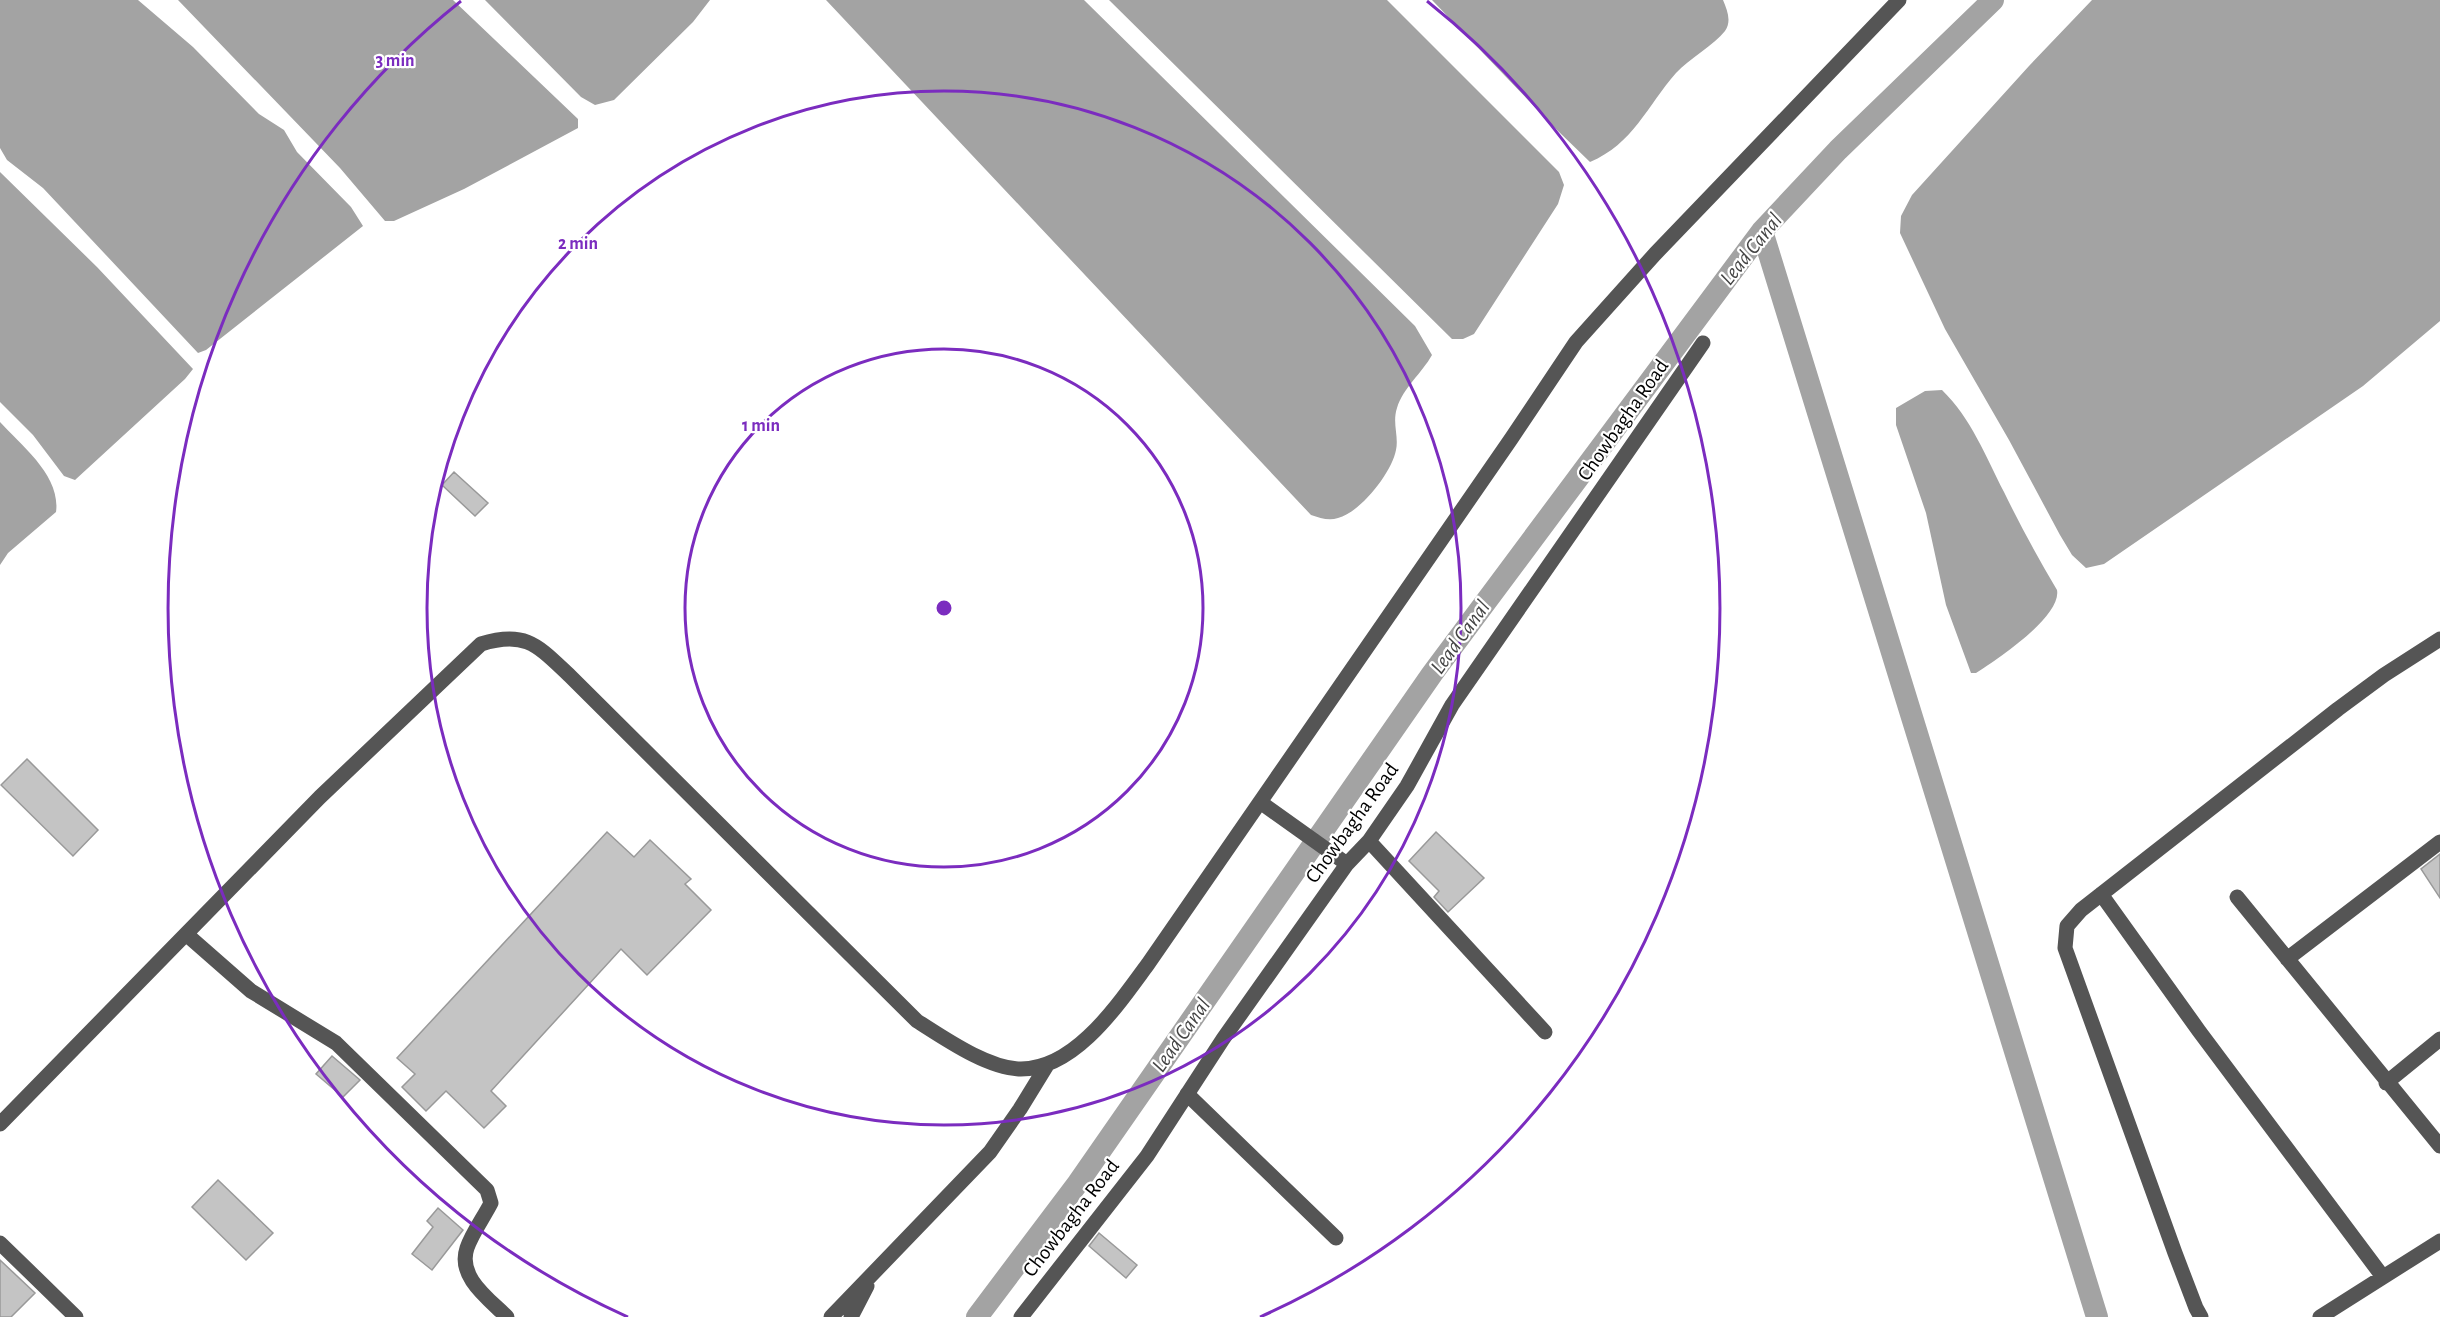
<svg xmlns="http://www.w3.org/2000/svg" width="2440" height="1317" font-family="'Alegreya Sans',sans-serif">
<rect width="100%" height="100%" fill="#fff"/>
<path fill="#a3a3a3" d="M0,0h138l55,47 66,67 25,16 13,22 54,55 12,19 -157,124 -8,3 -155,-165 -36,-28 -7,-12z
M178,0h275l125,119v9l-114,61 -70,32h-9l-45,-53z
M485,0h225l-17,22 -79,78 -19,5 -14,-8z
M826,0h258l331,326 17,29c-10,18 -29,33 -35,53 -5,15 2,28 -1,42 -4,22 -35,62 -58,68 -9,3 -18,0 -27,-3z
M1109,0h278l172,172 5,13 -6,19 -84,130 -11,5h-11z
M1432,0h291c4,10 9,21 2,31 -11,14 -36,28 -49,42 -29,33 -43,71 -86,89l-32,-31z
M2092,0h348v321l-77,65 -259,178 -18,4 -14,-13 -12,-20 -51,-95 -64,-111 -45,-96 1,-17 11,-21 117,-129z
M0,172l97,95 96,102 -8,10 -110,101 -11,-4 -31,-41 -33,-33z
M1942,390c29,28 44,67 62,102 16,33 34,66 53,98 5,26 -60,70 -81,83h-5l-25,-68 -20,-92 -30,-88v-17l29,-17z
M0,422c22,24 61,54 56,90l-48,41 -8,12z"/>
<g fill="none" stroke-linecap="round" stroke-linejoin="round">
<path stroke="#a3a3a3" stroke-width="22" d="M1762,231l335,1086
M977,1317l101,-134 354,-509 330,-443 76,-81 155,-150"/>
</g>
<path fill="#c4c4c4" stroke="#999" stroke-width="1.5" d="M454,472l34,31 -13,13 -33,-31z
M27,759l71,71 -25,26 -72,-71z
M607,832l27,25 16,-17 41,39 -6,5 26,26 -64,65 -26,-26 -130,142 15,15 -22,22 -38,-37 -20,20 -24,-24 13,-13 -18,-16z
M1436,832l48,46 -36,34 -14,-15 5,-6 -30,-30z
M2440,854v44l-19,-29z
M332,1056l28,24 -17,17 -27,-23z
M218,1180l55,53 -27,27 -54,-53z
M438,1208l25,22 -31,40 -20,-16 21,-27 -6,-6z
M1099,1233l38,32 -11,13 -37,-32z
M0,1260l35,33 -24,24h-11z"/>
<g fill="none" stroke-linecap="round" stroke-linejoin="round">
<path stroke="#555" stroke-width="15" d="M1260,802l87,62
M1369,841l176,191
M2101,894l98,137 184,246
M2237,897l203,249
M186,934l65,57 85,52 151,147 4,13c-7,14 -19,30 -24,45 -10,29 22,51 40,69
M2287,959l153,-117
M2386,1083l54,-44
M1187,1094l149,144
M0,1124l320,-327 161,-153c45,-14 57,2 88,31l348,346c27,17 71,48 104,48 55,0 98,-66 127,-105l363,-525 65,-97 79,-88 244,-254
M0,1243l76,74
M831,1317l159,-165 30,-43 27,-44
M851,1317l16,-31
M1021,1317l126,-161 76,-117 124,-175 22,-23 38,-55 45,-81 251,-362
M2201,1317l-5,-9 -21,-55 -110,-305 2,-22 14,-16 257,-201 46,-34 56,-36
M2320,1317l120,-76"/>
</g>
<g fill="none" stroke="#7b2cbf" stroke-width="3">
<circle cx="944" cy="608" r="259"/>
<circle cx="944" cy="608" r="517"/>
<path d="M628 1317A776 776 0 0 1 461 1M1427 1A776 776 0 0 1 1260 1317"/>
</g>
<g text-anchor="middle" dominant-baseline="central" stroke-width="4.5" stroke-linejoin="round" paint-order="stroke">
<g font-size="21" fill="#000" stroke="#fff">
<text transform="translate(1623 420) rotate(-55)">Chowbagha Road</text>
<text transform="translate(1352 823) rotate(-54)">Chowbagha Road</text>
<text transform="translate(1071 1218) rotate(-52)">Chowbagha Road</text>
</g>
<g font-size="22" font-style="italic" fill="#444" stroke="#fff">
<text transform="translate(1751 249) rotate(-51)">Lead Canal</text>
<text transform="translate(1460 637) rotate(-54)">Lead Canal</text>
<text transform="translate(1181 1035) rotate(-55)">Lead Canal</text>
</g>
</g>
<circle cx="944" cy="608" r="9" fill="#7b2cbf" stroke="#fff" stroke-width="3"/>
<g font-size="18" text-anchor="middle" font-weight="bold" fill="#7b2cbf" stroke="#fff" stroke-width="4.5" stroke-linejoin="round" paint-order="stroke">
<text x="395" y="66">3 min</text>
<text x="578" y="249">2 min</text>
<text x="761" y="431">1 min</text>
</g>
</svg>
